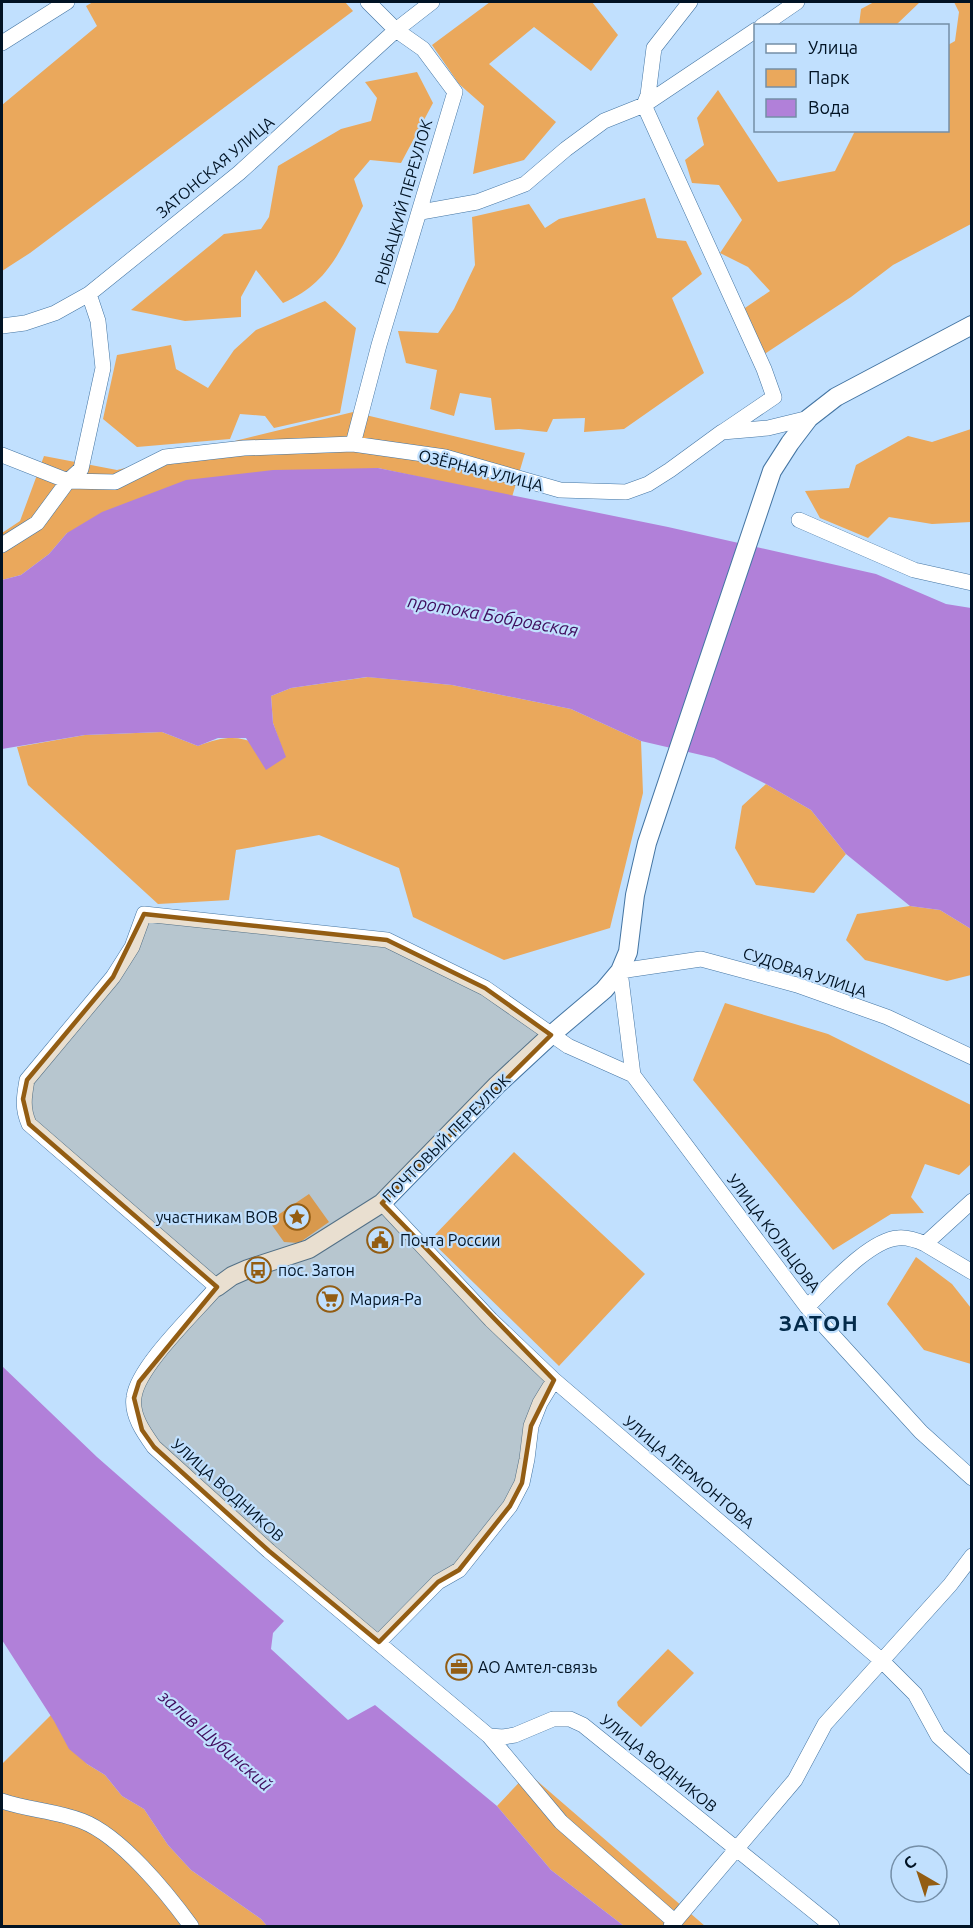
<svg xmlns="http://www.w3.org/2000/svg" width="973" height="1928" font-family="Ubuntu,sans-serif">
<rect width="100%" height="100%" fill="#c1e0fe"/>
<path fill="#eaa85c" d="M93,2h252l8,9 -323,242 -28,18v-166l95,-79 -11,-20z
M490,2h102l26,33 -27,36 -57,-44 -45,37 67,58 -32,38 -51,14 11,-68 -25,-22 -27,-39z
M874,2h46l-24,23h-37l2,-16z
M954,2h17v222l-78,41 -42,32 -88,58 -21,-45 28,-19 -22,-24 -28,-14 22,-33 -23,-35 -27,-2 -7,-23 19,-15 -7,-27 21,-28 60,92 57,-11 20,-40 93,-1v-85l7,-4 4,-29z
M417,72l16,31 -32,60 -31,-3 -16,19 9,27c-22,42 -33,77 -80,97l-27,-33 -15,27v20l-56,4 -54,-11 93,-76 37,-5 8,-12 9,-51 63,-37 30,-8 6,-23 -12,-16z
M645,198l12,40 29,3 16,33 -30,24 32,75 -80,56 -40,3 1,-14 -32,1 -6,13 -28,-3 -24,1 -4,-32 -31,-5 -6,23 -24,-7 7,-39 -31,-7 -8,-32 40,2 16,-24 21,-44 -3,-48 57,-13 16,24 14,-9z
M325,301l31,27 -16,85 -66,15 -9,-12 -25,-2 -10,25 -93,8 -34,-28 14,-64 54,-10 5,24 32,19 26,-38 22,-20z
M353,412l172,41 -13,44 -134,-29 -311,65 -18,21 -28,21 -19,5v-47l18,-12 24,-65 73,14z
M971,429v93l-39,2 -43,-7 -21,21 -48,-20 -15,-27 44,-3 7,-23 52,-29 24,6z
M368,677l84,8 119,24 70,32 2,52 -33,135 -106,32 -91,-43 -14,-49 -80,-33 -83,15 -7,50 -71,4 -130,-119 -11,-38 68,-12 77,-3 36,14c39,-16 52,-6 87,11l-12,-34 -2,-27 20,-8z
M766,784l45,26 35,44 -32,39 -58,-8 -21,-37 7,-42z
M910,906l30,4 31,19v46l-24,6 -82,-21 -19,-20 11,-26z
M725,1003l103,31 143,71v59l-12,11 -34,-11 -14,33 13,16 -33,1 -58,36 -140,-170z
M514,1152l131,122 -86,92 -129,-126z
M309,1194l20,28 -30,21 -15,-1 -15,-21z
M916,1257l36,27 19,24v56l-47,-14 -37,-46z
M668,1649l26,24 -53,54 -23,-21 -1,-4z
M51,1715l36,49 18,11 17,21 22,13 24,36 23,25 70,49 6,7h-265v-162z
M528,1773l177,153h-81l-73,-56 -54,-64z"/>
<path fill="#b180d9" d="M378,468l290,59 208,47 70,30 25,4v321l-31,-19 -30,-4 -64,-52 -35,-44 -45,-26 -52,-26 -73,-17 -70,-32 -119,-24 -85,-8 -76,11 -20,8 2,27 13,34 -20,13 -20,-32h-28l-20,8 -36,-14 -77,3 -83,14v-169l19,-5 28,-21 18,-21 35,-21 84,-32 87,-10z
M2,1366l95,91 187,164 -11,12 -2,16 77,71 27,-15 122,101 54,64 73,56h-357l-6,-7 -70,-49 -23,-25 -24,-36 -22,-13 -17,-21 -18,-11 -18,-15 -15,-28 -52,-81z"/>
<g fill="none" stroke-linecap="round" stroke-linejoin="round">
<g stroke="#4475a3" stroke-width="16">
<path id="minor" d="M690,2l-36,46 -6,47 -4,10 120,264 10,28 -50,34
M762,26l35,-24
M2,43l65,-41
M421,212l56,-10 48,-18 41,-35 38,-28 40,-16 112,-75
M2,326l23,-3 30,-10 34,-19 150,-121 157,-143 36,-28
M353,444l26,-99 76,-253 -32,-43 -27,-19 -28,-28
M2,455l66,26 47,1 50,-25 79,-9 109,-4 92,13 115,33 66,2 22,-8 22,-14 52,-38 46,-4 41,-10
M799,520l115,50 58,13
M2,545l35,-22 31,-42 13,-12 22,-101 -5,-47 -9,-27
M972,1057l-85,-40 -90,-32 -96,-26 -81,12 13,104 174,232 114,125 51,46
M633,1075l-65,-29 -83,-58 -98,-48 -243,-26 -12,33 -19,30 -86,103c-3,17 -5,28 2,44l188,163c-21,25 -79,79 -83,110 -3,18 10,36 20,50l115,104 220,185 14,1 12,-2 38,-16h17l13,6 249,201
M382,1203l109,117 63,60 327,280 34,34 23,42 34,31
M925,1244l47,28
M807,1307c21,-20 62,-67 91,-69 10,-1 18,2 27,6l47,-43
M379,1642l59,-60 21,-12 51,-64 12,-23 5,-24 4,-33 9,-23 14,-23
M489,1736l72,86 113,99
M2,1801c26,9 55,10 80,20 39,15 85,72 109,105
M671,1926l124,-146 30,-56 125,-139 22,-29"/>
</g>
<g stroke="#4475a3" stroke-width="20">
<path id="tertiary" d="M217,1287l15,-11 16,-7 61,-20 73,-46 115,-118 54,-50 53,-45 16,-19 8,-19 7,-57 12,-52 125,-372 18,-28 19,-25 27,-21 136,-72"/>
</g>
<use href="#minor" stroke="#fff" stroke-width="15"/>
<use href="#tertiary" stroke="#fff" stroke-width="18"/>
</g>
<path fill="#935d13" fill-opacity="0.2" stroke="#935d13" stroke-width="4.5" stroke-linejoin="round" d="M144,914l243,26 98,48 66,47 -169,168 172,177 -23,46 -9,57 -12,23 -51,64 -21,12 -59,60 -110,-91 -115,-104 -12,-17 -8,-32 5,-16 78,-95 -188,-163 -6,-25 4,-19 86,-103z"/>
<defs>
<g id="sight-ring" transform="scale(1.35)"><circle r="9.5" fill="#c1e0fe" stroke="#935d13" stroke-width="1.5"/><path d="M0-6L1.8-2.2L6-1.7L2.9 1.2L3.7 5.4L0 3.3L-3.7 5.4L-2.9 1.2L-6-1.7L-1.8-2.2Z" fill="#935d13"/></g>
<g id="civic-ring" transform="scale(1.35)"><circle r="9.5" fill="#c1e0fe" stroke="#935d13" stroke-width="1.5"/><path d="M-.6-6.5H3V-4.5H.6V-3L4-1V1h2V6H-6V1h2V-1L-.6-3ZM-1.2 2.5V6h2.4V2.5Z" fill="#935d13"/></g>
<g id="bus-ring" transform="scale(1.35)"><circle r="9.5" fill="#c1e0fe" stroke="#935d13" stroke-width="1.5"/><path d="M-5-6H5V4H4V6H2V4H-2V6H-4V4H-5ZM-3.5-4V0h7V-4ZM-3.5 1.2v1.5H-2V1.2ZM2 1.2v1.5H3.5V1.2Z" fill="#935d13"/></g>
<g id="supermarket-ring" transform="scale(1.35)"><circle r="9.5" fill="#c1e0fe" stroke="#935d13" stroke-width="1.5"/><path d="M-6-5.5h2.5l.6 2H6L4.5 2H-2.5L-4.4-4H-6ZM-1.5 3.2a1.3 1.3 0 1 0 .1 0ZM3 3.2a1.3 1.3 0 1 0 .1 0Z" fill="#935d13"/></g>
<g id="office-ring" transform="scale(1.35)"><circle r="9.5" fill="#c1e0fe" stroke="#935d13" stroke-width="1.5"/><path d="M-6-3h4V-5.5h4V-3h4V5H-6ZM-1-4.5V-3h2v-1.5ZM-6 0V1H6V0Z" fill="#935d13"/></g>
</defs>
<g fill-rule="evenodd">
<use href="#sight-ring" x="297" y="1217"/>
<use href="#civic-ring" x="380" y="1240"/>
<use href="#bus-ring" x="258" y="1270"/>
<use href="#supermarket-ring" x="330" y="1299"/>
<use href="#office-ring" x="459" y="1667"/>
</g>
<g text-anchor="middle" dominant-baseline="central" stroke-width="4.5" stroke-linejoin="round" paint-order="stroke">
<g font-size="16" fill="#011324" stroke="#c1e0fe">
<text transform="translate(215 167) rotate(-40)">ЗАТОНСКАЯ УЛИЦА</text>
<text transform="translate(403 202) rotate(-74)">РЫБАЦКИЙ ПЕРЕУЛОК</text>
<text transform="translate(481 470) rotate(14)">ОЗЁРНАЯ УЛИЦА</text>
<text transform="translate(805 972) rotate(18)">СУДОВАЯ УЛИЦА</text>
<text transform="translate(446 1138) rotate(-45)">ПОЧТОВЫЙ ПЕРЕУЛОК</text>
<text transform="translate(774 1233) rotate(53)">УЛИЦА КОЛЬЦОВА</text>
<text transform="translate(689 1472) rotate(40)">УЛИЦА ЛЕРМОНТОВА</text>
<text transform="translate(228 1490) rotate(42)">УЛИЦА ВОДНИКОВ</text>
<text transform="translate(659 1763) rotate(39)">УЛИЦА ВОДНИКОВ</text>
</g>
<g font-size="16" fill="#011324" stroke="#c1e0fe" text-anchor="start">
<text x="278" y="1217" text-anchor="end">участникам ВОВ</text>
<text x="400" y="1240">Почта России</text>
<text x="278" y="1270">пос. Затон</text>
<text x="350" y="1299">Мария-Ра</text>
<text x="478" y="1667">АО Амтел-связь</text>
</g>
<g font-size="18" font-style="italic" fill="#3f0c5d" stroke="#c1e0fe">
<text transform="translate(493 615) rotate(10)">протока Бобровская</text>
<text transform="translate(216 1740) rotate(41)">залив Шубинский</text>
</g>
<g font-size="22" font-weight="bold" letter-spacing="1.5" fill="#042b4b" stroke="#c1e0fe">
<text x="819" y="1322">ЗАТОН</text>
</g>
</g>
<rect width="973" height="1928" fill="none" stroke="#011324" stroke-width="6"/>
<rect x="754" y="24" width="195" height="108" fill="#c1e0fe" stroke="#748ea7" stroke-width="1.5"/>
<rect x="766" y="44" width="30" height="9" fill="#ffffff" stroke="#748ea7" stroke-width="1.5"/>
<text x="808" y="54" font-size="18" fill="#011324">Улица</text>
<rect x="766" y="69" width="30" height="18" fill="#eaa85c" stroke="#748ea7" stroke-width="1.5"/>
<text x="808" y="84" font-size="18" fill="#011324">Парк</text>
<rect x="766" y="99" width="30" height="18" fill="#b180d9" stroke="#748ea7" stroke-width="1.5"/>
<text x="808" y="114" font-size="18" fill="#011324">Вода</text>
<g transform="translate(919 1874) rotate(321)"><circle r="28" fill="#c1e0fe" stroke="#748ea7" stroke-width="1.5"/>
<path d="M0-4.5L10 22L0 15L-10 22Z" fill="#935d13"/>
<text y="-9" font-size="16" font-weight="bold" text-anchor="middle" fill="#011324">С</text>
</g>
</svg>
